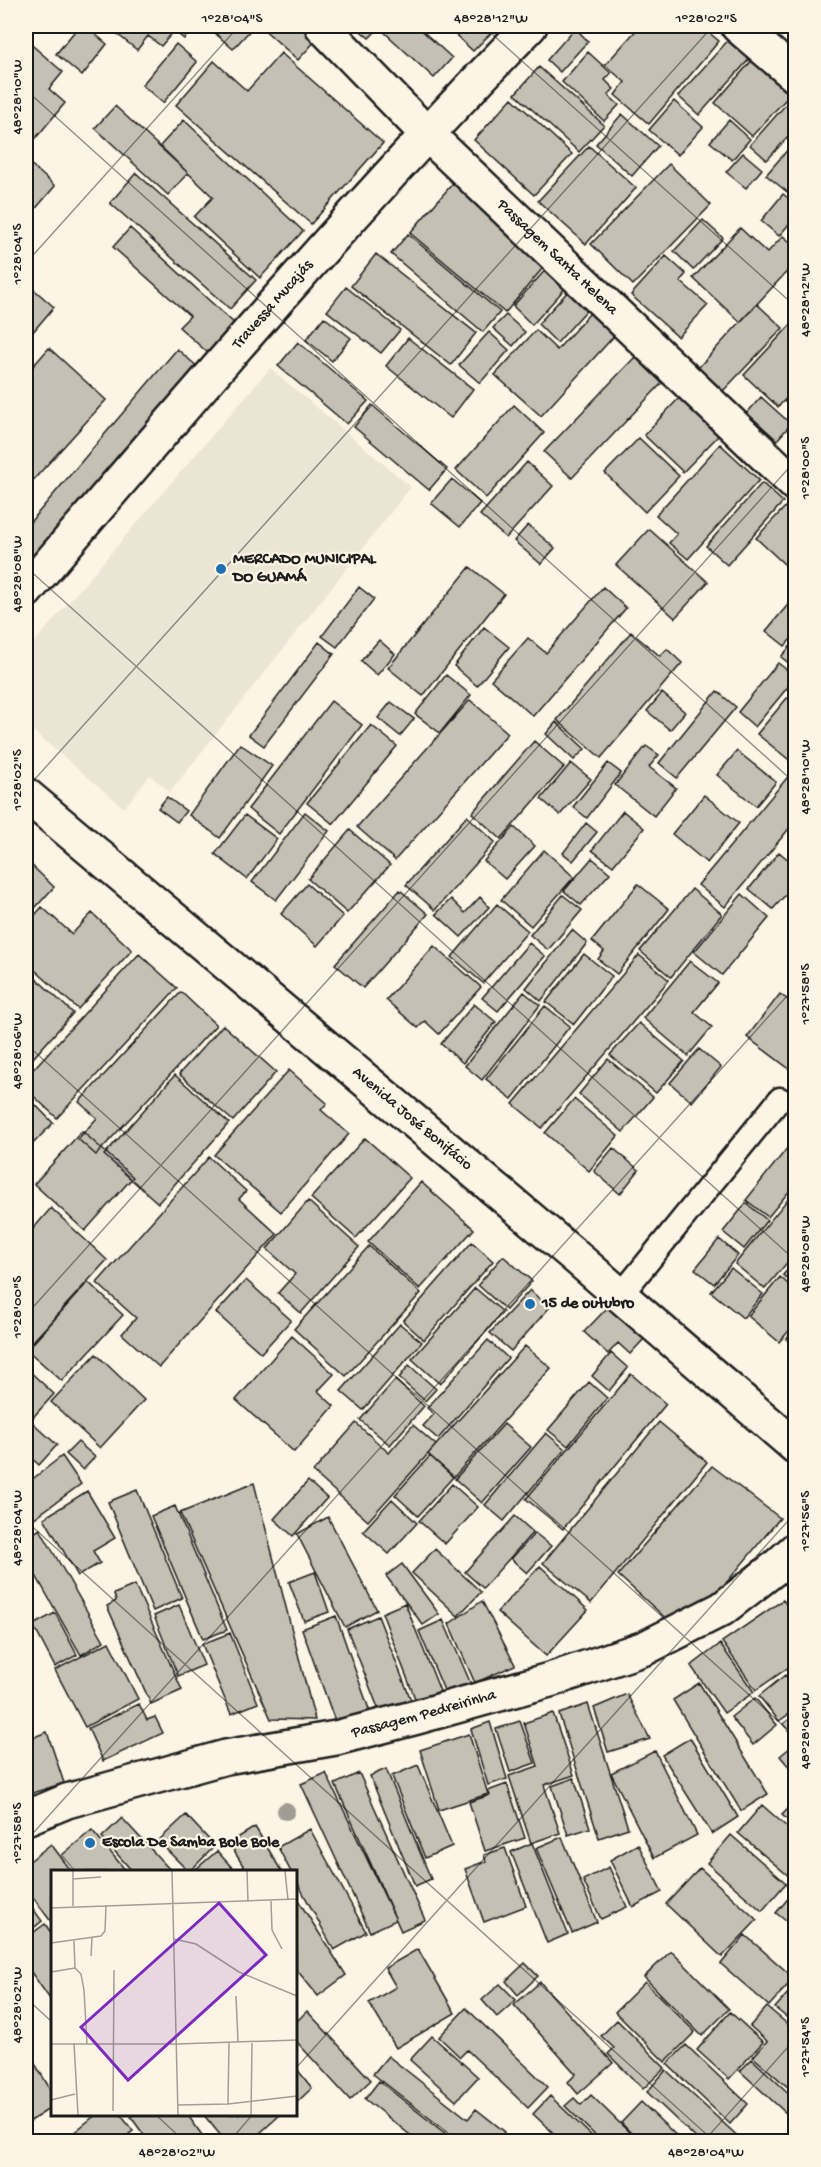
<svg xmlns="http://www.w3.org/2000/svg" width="821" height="2167" font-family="'Gochi Hand',sans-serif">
<rect width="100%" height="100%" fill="#fcf5e5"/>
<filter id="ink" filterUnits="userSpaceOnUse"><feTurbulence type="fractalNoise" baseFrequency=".0167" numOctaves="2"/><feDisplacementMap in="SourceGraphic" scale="12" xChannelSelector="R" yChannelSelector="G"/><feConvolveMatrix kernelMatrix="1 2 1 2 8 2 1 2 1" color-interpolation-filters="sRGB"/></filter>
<g filter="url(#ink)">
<path fill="#ebe5d6" d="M270,368l141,119 -241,305 -20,-17 -26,33 -98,-83v-73z"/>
<path fill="#c4c0b3" stroke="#1c1c1c" stroke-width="1.5" d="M79,26h6l22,18 -25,32 -26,-22z
M124,26h71l-11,13 -10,-8 -13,15 -13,-10 -11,14 -20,-16z
M223,26h31l-21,23 -17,-15z
M260,26h45l13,12 -20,22z
M355,26h26l-12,12z
M385,26h32l35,32 -18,20 -52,-48z
M446,26h39l7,6 -19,19z
M640,26h61l18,15 -70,83 -34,-29 10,-13 -20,-17z
M575,28l13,13 -28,31 -13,-12z
M732,36l21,19 -54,60 -21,-19z
M26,40l37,32 -14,17 16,14 -35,42 -4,-4z
M176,44l21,18 -34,41 -21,-18z
M761,50l35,38 -44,48 -37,-33z
M588,52l23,21 -6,7 9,9 -6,6 11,10 -15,16 -42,-39z
M281,53l102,90 -72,81 -135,-119 38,-44 33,30z
M539,67l65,58 -25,27 -64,-58z
M796,93v35l-29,32 -17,-15z
M512,98l60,56 -38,41 -60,-55z
M674,101l29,26 -25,28 -29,-25z
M115,106l73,67 -20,22 -73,-67z
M622,114l36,32 -26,30 -36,-32z
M184,120l119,111 -43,47 -66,-61 19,-20 -53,-51z
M729,120l21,19 -18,21 -22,-18z
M796,140v59l-30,-24z
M589,146l47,42 -50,56 -48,-43z
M743,153l19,16 -16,19 -20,-16z
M26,160l29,26 -29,34z
M669,164l42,41 -78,80 -42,-41z
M136,173l120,107 -26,29 -120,-106z
M453,183l94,80 -42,50 -95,-80z
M783,194l13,10v12l-17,20 -18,-15z
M703,220l20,18 -30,32 -19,-19z
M130,228l105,96 -27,29 -29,-26 11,-11 -77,-69z
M740,228l27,25 16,-17 13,11v15l-56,60 -47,-44z
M408,234l92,78 -17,20 -92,-78z
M376,254l100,79 -25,32 -100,-79z
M666,256l20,18 -6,7 28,24 -30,32 -47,-42z
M549,266l20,18 -37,41 -19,-19z
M30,286l24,21 -28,33v-48z
M573,286l20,17 -36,40 -19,-19z
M346,287l54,43 -19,23 -54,-42z
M757,304l26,24 -60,63 -25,-23z
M590,313l25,22 -74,81 -46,-41 41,-45 21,20z
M506,315l19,17 -12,14 -20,-18z
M324,317l27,21 -19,23 -26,-21z
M796,319v69l-18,19 -34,-32z
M489,332l20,18 -29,33 -21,-18z
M408,338l65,51 -22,29 -65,-52z
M298,342l70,59 -21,23 -69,-58z
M49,348l57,52 -80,88v-114z
M177,349l22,19 -173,203v-44z
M635,357l27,26 -90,95 -28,-26z
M796,391v20l-11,-9z
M680,397l39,38 -36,37 -39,-37z
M761,397l30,27 -14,16 -30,-27z
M372,405l75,64 -18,21 -75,-63z
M514,405l30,28 -58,65 -30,-28z
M639,438l40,38 -34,36 -40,-39z
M720,444l39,36 -71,79 -19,-16 8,-9 -21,-19z
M527,462l26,24 -47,52 -26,-23z
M452,479l28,24 -20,24 -29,-24z
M762,483l21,19 -56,63 -21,-19z
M786,506l10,9v60l-40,-37z
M528,525l27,23 -14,16 -27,-23z
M649,529l59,53 -33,36 -59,-53z
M470,567l34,27 -81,102 -35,-28z
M359,587l15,12 -37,48 -15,-11z
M603,587l23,21 -93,108 -42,-36 37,-42 18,15z
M796,595v38l-11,13 -19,-15z
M484,627l25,20 -32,39 -23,-20z
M631,632l29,24 7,-7 15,14 -81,95 -44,-38z
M379,640l16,14 -18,21 -16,-14z
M796,640v29l-15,-12z
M319,642l15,12 -70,92 -15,-11z
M778,663l18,14 -41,50 -17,-15z
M446,675l25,20 -31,38 -25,-19z
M717,691l19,16 -59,71 -18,-15z
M662,693l23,19 -15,18 -23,-19z
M787,698l9,7v55l-3,3 -36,-29z
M470,700l38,33 -113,127 -38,-33z
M331,701l31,24 -83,109 -31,-25z
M391,702l23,17 -14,17 -22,-18z
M556,722l29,27 -11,11 -28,-26z
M371,725l26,21 -64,78 -26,-21z
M534,741l30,26 -63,72 -29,-26z
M240,744l32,22 -52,72 -31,-23z
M646,746l13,9 -10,12 27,21 -22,28 -39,-31z
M737,751l39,31 -20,24 -39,-31z
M571,763l20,16 -31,36 -19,-16z
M608,763l13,10 -34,45 -14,-11z
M796,767v53l-71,87 -27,-22z
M704,795l35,28 -32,40 -35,-29z
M167,797l19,14 -9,11 -19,-14z
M623,811l21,17 -31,38 -21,-16z
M305,812l24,19 -53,69 -24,-18z
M245,815l32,24 -30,40 -32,-25z
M467,816l28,26 -60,68 -29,-25z
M586,823l11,9 -24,29 -10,-8z
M514,827l21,19 -30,33 -21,-18z
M350,830l40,35 -43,48 -39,-34z
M544,850l30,27 -43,49 -30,-26z
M779,852l17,14v17l-23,26 -24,-20z
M592,858l18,15 -29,32 -17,-14z
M26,860l28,27 -28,31z
M307,884l36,32 -26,30 -36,-32z
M638,884l31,25 -52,65 -19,-15 6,-8 -12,-10z
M692,889l30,25 -51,63 -31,-26z
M400,890l28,24 -65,74 -28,-24z
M742,894l27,24 -47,57 -28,-23z
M563,895l19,15 -34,40 -18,-15z
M480,897l9,10 -28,30 -25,-23 15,-15 14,14z
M497,904l31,27 -45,52 -31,-26z
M42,907l30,27 20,-21 40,37 -54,59 -52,-47v-37z
M572,930l15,13 -46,58 -15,-13z
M529,943l16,13 -47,55 -16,-13z
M434,946l47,41 -42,47 -14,-13 -7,7 -32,-28z
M139,954l38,34 -120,130 -31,-29v-12z
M584,954l28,22 -38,48 -28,-22z
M639,955l30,25 -127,148 -29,-24z
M690,961l28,22 -24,29 18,15 -24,29 -45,-38z
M26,969l47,44 -47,53z
M181,992l35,33 -120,130 -18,-16 19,-21 -18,-16z
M524,992l16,13 -58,75 -17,-14z
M780,994l16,12v68l-49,-37z
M474,1004l22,18 -33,41 -22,-19z
M545,1006l25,20 -58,73 -26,-20z
M639,1023l45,38 -28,32 -46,-38z
M223,1025l53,47 -43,49 -54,-47z
M699,1049l22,18 -29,35 -22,-19z
M608,1059l45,38 -30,35 -44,-38z
M289,1070l38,33 -6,7 28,24 -68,78 -67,-57z
M175,1075l54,48 -71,80 -54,-48z
M26,1095l27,28 -27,28z
M574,1099l44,37 -29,35 -44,-38z
M82,1131l51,46 -48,54 -51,-47z
M365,1138l45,40 -54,60 -45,-40z
M792,1142l4,3v38l-28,34 -22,-17z
M613,1148l26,22 -19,24 -26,-23z
M209,1157l37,34 -7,8 38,35 -118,133 -37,-33 14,-16 -39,-35z
M421,1182l53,47 -54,60 -52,-47z
M796,1189v63l-31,37 -30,-25z
M308,1201l51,46 -58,66 -23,-20 17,-19 -28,-25z
M746,1203l21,17 -23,29 -21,-17z
M51,1208l56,52 -81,89v-112z
M719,1239l19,16 -24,29 -19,-15z
M472,1242l21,19 -69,79 -21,-19z
M369,1246l52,47 -75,83 -52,-47z
M503,1256l29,25 -26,29 -28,-25z
M796,1260v26l-13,-11z
M731,1268l32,26 -20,24 -32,-26z
M780,1277l16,14v32l-17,19 -31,-26z
M246,1280l45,40 -30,33 -45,-40z
M88,1282l35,33 -61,66 -35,-31z
M475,1288l28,24 -63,72 -28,-25z
M530,1290l19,18 -38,43 -21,-18z
M609,1306l35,33 -14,15 -12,-11 -10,11 -24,-22z
M400,1324l22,18 -59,68 -22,-19z
M796,1327v21l-10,-9z
M292,1336l42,38 -16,17 16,15 -40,46 -58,-52z
M488,1340l20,18 -70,81 -15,-13 11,-12 -7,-6z
M525,1346l26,22 -97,109 -26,-23z
M611,1353l17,15 -19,23 -17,-15z
M96,1354l48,46 -44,48 -49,-46z
M409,1365l27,24 -11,12 -26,-23z
M26,1368l28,26 -27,30 -1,-1z
M631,1374l35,30 -103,125 -37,-30z
M395,1380l29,26 -34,39 -30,-25z
M589,1382l18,16 -39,48 -20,-16z
M32,1422l25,23 -18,20 -13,-12v-26z
M659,1422l48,40 -116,141 -48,-40z
M356,1423l33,30 24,-28 23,20 -68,76 -55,-49z
M504,1424l27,23 -49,56 -27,-24z
M546,1433l19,16 -61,72 -19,-16z
M78,1442l17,15 -12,13 -17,-16z
M62,1456l19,28 -55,40v-40z
M430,1456l23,21 -35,39 -23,-21z
M712,1466l68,52 -72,87 -37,18 -53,-48z
M308,1481l19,17 -34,38 -19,-17z
M254,1483l61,237 -44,-1 -91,-206z
M452,1484l26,23 -33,37 -26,-23z
M137,1490l45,108 -29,13 -45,-109z
M87,1491l28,47 -22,13 7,12 -22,13 -34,-58z
M392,1499l25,24 -28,31 -26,-23z
M175,1506l52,124 -24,9 -52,-123z
M515,1516l18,16 -50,56 -18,-16z
M328,1517l49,93 -32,17 -48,-93z
M40,1529l64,112 -23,14 -55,-97v-20z
M535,1533l16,13 -24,27 -16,-14z
M435,1549l46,43 -23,24 -46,-43z
M402,1564l37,50 -16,11 -37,-49z
M540,1566l48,44 -42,46 -49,-44z
M315,1572l14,40 -25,9 -15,-39z
M135,1585l47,105 -31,14 -44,-98 9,-5 -2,-7z
M783,1600l13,18v44l-40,28 -34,-48z
M482,1601l33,64 -40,18 -26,-59z
M405,1603l35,88 -24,10 -34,-88z
M179,1605l25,60 -26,11 -24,-60z
M55,1613l22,42 -22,12 -22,-42z
M336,1616l34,96 -34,12 -34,-95z
M378,1616l35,89 -31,13 -35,-89z
M443,1620l28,64 -25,11 -27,-64z
M230,1633l28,70 -27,11 -29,-70z
M109,1642l29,57 -53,28 -30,-57z
M720,1644l34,48 -30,21 -33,-47z
M785,1675l11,14v20l-17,12 -20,-25z
M699,1683l69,111 -27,17 -68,-111z
M627,1694l23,45 -42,13 -14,-44z
M755,1698l22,27 -24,20 -22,-28z
M139,1704l8,16 8,-3 8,16 -60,28 -15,-33z
M588,1704l40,124 -29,10 -40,-124z
M553,1713l21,62 -30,10 16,48 -29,10 -22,-67 29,-10 -14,-43z
M796,1714v25l-13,-15z
M520,1721l15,42 -25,9 -14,-43z
M490,1722l17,57 -19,6 -17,-56z
M47,1732l17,51 -38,12v-55z
M469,1734l19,60 -49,16 -19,-60z
M690,1738l48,79 -26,17 -50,-79z
M791,1747l5,5v23l-16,-19z
M655,1751l42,84 -43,23 -43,-85z
M418,1765l34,81 -27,12 -33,-82z
M386,1769l45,110 -16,7 -45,-110z
M326,1773l70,147 -26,12 -69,-148z
M359,1773l66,147 -24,11 -66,-147z
M574,1778l16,50 -22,7 -16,-49z
M507,1784l18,54 -40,13 -16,-49 21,-7 -2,-4z
M796,1801v26l-14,-12z
M762,1805l34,30v38l-5,5 -53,-45z
M186,1815l29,31 -26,26 -31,-31z
M122,1818l50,54h-39l-31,-35z
M255,1827l27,45h-35l-18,-29z
M310,1829l56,103 -32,18 -38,-70v-8h-5l-13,-25z
M92,1830l35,42h-51l-14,-17z
M731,1835l55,48 -24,28 -55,-48z
M562,1837l35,85 -25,11 -36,-85z
M532,1843l36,91 -21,9 -36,-91z
M51,1844l21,28h-20v51l-26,-35v-24z
M638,1844l24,48 -29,15 -23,-47z
M505,1848l21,58 -42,16 -19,-53 21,-8 -2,-6z
M217,1851l19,21h-40l-1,-2z
M609,1867l18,40 -26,12 -18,-39z
M700,1868l57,52 -35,37 -56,-53z
M796,1889v40l-20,-16z
M296,1897l50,78 -28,21 -22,-27z
M26,1899l16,22 -16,13z
M45,1924l7,10v68l-26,-37v-27z
M745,1935l49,43 -25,28 -48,-42z
M418,1949l37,64 -59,35 -27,-45 27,-16 -11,-19z
M671,1951l58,58 -27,27 -58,-59z
M525,1963l13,13 -20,19 -12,-14z
M540,1982l73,81 -35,31 -10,-12 8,-8 -62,-69z
M645,1982l50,50 -30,30 -50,-50z
M500,1984l16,16 -19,17 -15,-17z
M796,1984v41l-21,-17z
M767,2007l29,24v63l-43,-37 14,-16 -17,-15z
M466,2008l82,79 -20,21 -61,-58 -7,7 -21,-20z
M307,2011l64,69 -21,20 -54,-59v-19z
M730,2012l33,30 -34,37 -32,-29z
M617,2020l48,48 -22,21 -35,-35 6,-6 -13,-12z
M432,2036l46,41 -22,24 -46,-41z
M686,2045l62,59 -18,20 -63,-60z
M26,2049l26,43v15l-26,17z
M388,2056l80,63 8,-10 29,23 -7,10h-38l-87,-68z
M752,2059l44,41v7l-8,8 -48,-44z
M296,2068l16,20 -16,15z
M666,2070l78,72h-44l-53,-50z
M379,2081l77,61h-37l-54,-43z
M591,2095l48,47h-37l-37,-36 9,-8 7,7z
M550,2096l48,46h-35l-30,-28z
M641,2102l42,40h-43l-19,-19z
M97,2114h23l13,17 -4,3 6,8h-73z
M134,2114h53l20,28h-58l-18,-25z
M203,2114h78l-31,28h-24z"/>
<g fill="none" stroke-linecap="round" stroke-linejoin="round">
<g stroke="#1c1c1c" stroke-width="27">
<path id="service" d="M620,1296l160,-197"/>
</g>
<g stroke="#1c1c1c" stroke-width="38">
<g id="minor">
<path id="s1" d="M322,26l104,107 370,352"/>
<path d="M738,26l58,50"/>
<path id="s2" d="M26,591c164,-192 328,-384 504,-565"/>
<path id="s3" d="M26,1818l41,-17 159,-44 110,-19 81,-21 136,-38 92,-31 77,-39 53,-41 21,-19"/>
</g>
</g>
<g stroke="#1c1c1c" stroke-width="38">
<g id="secondary">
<path id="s4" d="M26,795l551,463 219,189"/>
</g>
</g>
<use href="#service" stroke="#fcf5e5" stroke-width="22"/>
<use href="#minor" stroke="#fcf5e5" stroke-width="33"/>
<use href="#secondary" stroke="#fcf5e5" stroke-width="33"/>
</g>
<circle fill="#a09c93" cx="286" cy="1811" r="9"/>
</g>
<path fill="none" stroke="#1c1c1c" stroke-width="1.5" stroke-opacity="0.45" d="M483,26l313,281M26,90l770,694M26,263l213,-237M26,567l770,694M26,789l687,-763M26,1044l770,693M26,1315l770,-855M26,1521l689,621M26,1841l770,-855M26,1998l26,24M296,2068l500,-556M155,2114l30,28M229,2142l24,-28M703,2142l93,-104"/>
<g fill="#1f6fb2" stroke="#fcf5e5" stroke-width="2">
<circle cx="221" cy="569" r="6"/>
<circle cx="530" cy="1304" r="6"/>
<circle cx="90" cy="1843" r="6"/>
</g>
<g text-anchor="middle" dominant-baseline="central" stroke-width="4.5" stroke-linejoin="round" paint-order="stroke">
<g font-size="16" fill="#1c1c1c" stroke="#fcf5e5">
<text stroke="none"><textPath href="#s1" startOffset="330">Passagem Santa Helena</textPath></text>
<text stroke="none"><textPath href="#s2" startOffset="378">Travessa Mucajás</textPath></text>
<text stroke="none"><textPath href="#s4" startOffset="504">Avenida José Bonifácio</textPath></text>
<text stroke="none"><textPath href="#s3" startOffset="412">Passagem Pedreirinha</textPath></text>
</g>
<g font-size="16" font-weight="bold" fill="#1c1c1c" stroke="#fcf5e5" text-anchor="start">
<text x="233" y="560">MERCADO MUNICIPAL<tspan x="233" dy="18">DO GUAMÁ</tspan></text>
<text x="542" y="1304">15 de outubro</text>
<text x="102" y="1843">Escola De Samba Bole Bole</text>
</g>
</g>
<g transform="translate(51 1870)">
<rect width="246" height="246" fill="#fcf5e5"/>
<path fill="none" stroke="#a29e95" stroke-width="1.5" d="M121,1l6,244M196,1l1,31M234,1l3,29M22,9l28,-2M220,31l1,29 10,19M22,36v-35M0,38l246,-9M123,69l22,5 43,28 58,24M23,71l1,27 6,6 3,16 3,54M0,73l50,-7 4,-5 1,-26M40,86l1,-18M0,102l24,-4M185,126l2,46M23,173l4,72M0,174h126M126,174l120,-4M0,230l24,-6M177,234l1,-61M127,235l50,-1 69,-8M62,241l1,-141M200,245l1,-72"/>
<path fill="#7b2cbf" fill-opacity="0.15" stroke="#7b2cbf" stroke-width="3" d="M168,33l47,52 -138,125 -47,-53z"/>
<rect width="246" height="246" fill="none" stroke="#1c1c1c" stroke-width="3"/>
</g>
<rect width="821" height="2167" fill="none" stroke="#fcf5e5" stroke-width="66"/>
<rect x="33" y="33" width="755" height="2101" fill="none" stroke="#1c1c1c" stroke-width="2"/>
<g font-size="15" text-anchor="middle" fill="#1c1c1c">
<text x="232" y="22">1°28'04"S</text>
<text x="491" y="22">48°28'12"W</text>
<text x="706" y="22">1°28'02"S</text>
<text transform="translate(16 97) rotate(-90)" y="5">48°28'10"W</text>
<text transform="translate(16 254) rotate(-90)" y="5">1°28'04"S</text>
<text transform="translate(804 300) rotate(-90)" y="5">48°28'12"W</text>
<text transform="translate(804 468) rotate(-90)" y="5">1°28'00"S</text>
<text transform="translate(16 574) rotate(-90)" y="5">48°28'08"W</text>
<text transform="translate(804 777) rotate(-90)" y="5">48°28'10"W</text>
<text transform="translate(16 780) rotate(-90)" y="5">1°28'02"S</text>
<text transform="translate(804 994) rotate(-90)" y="5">1°27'58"S</text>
<text transform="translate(16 1051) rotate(-90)" y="5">48°28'06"W</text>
<text transform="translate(804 1254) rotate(-90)" y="5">48°28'08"W</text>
<text transform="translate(16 1307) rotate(-90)" y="5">1°28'00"S</text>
<text transform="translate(804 1521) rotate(-90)" y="5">1°27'56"S</text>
<text transform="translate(16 1528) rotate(-90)" y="5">48°28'04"W</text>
<text transform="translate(804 1731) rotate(-90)" y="5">48°28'06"W</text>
<text transform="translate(16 1833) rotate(-90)" y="5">1°27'58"S</text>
<text transform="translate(16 2005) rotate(-90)" y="5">48°28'02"W</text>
<text transform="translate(804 2047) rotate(-90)" y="5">1°27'54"S</text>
<text x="177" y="2156">48°28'02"W</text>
<text x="706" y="2156">48°28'04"W</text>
</g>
</svg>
